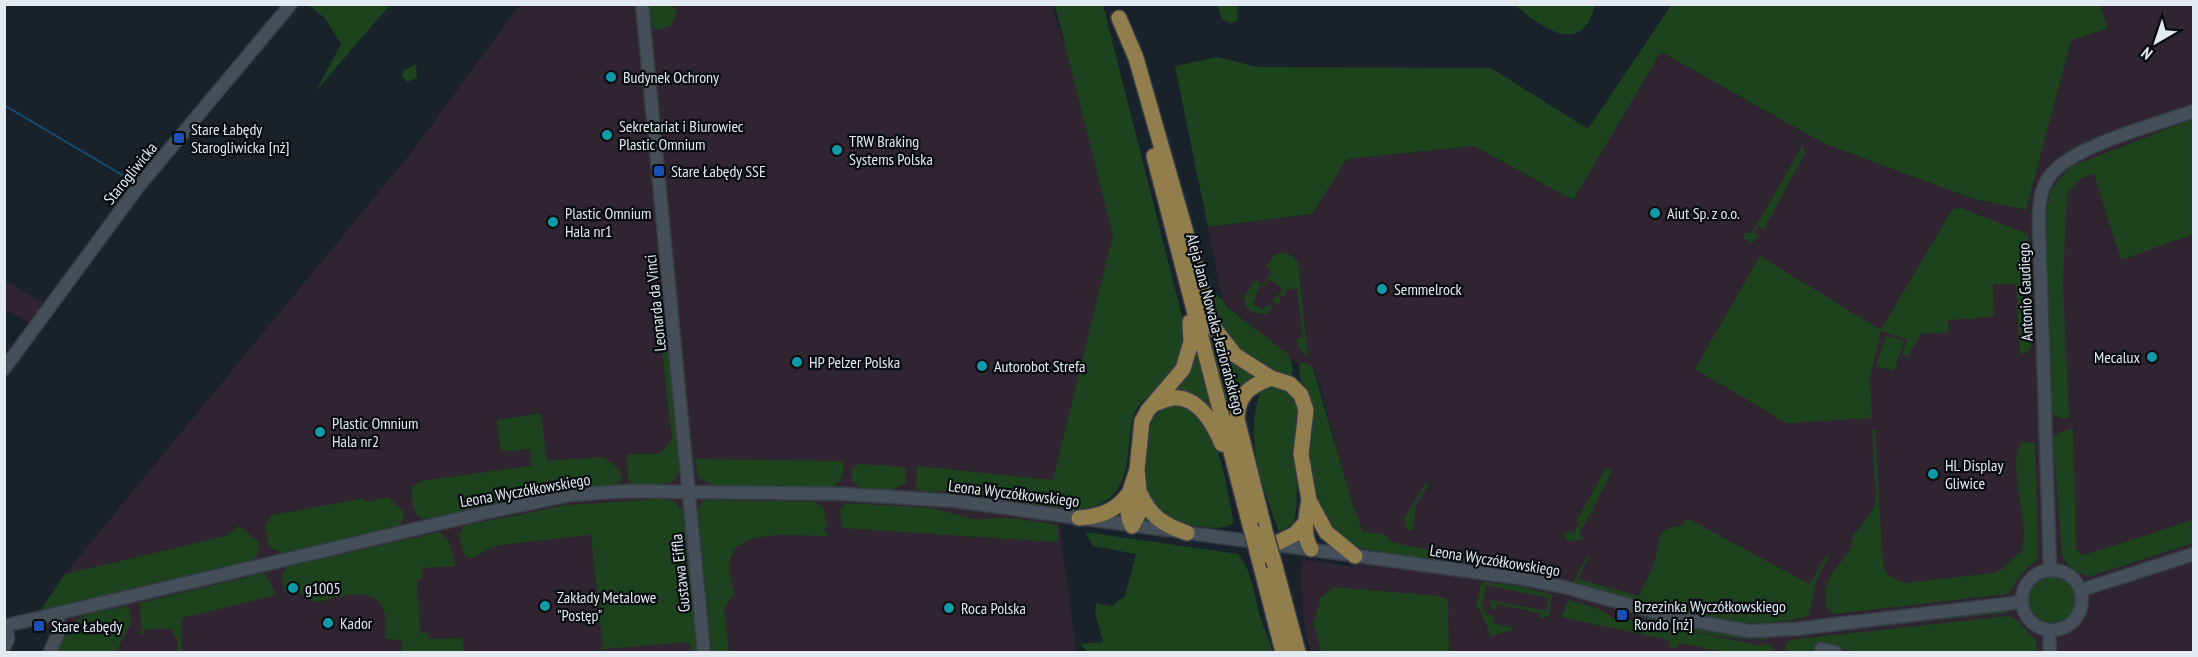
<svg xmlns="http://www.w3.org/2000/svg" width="2198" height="657" font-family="'PT Sans Narrow',sans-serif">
<rect width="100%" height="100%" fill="#19222b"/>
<path fill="#312431" d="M520,5h531l73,208 -68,286 20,153h-1033l7,-21 -12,-17 27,-40 346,-421z
M2100,5h93v647h-882l-7,-28 -3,-52 2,-12 51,7 2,-48 -40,-148 -26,-12 -67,-57 -15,-75 104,-13 35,-55 127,-13 99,54 88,-148 164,92 149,55 52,11 45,-169 37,-13z
M5,281l40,23 -14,20 -26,-15z"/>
<path fill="#1c431e" d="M1672,4l428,1 8,23 -37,13 -45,169 -52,-11 -149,-55 -164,-92 -88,148 -99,-54 -127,13 -35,55 -104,13 -33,-161 43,-9 39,10 234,1 97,61z
M308,5h82l-74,86 25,-47 -16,-26z
M646,5h25l6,6 -5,14 -15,5 -4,-3z
M1055,5h48l83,327c-3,23 -15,42 -32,59 -8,8 -16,11 -20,23 -8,24 -2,54 -17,76 -26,39 -109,10 -146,2 -18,-4 -33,1 -50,-1l-5,-5 1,-20 136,14 60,-245z
M1217,5h20l1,15 -7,4 -9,-5z
M1515,5h80c-13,53 -53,23 -80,0z
M416,64l1,14 -10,4 -5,-6 1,-5z
M2193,119v115l-72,26 -27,-86 -12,4 -15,15 -4,88 6,137 -8,1 -9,-6 -6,-197 5,-27 19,-22z
M1801,141l4,12 -41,76 -6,-3 -4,7 5,3 -7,7 -8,-5v-5h8l49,-85v-4l-5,-2z
M1960,208l68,26 3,113 -3,5 -8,2 -4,-70h-23l1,33 -46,3 1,12 -28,2 -13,22 -6,-1 5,-16 -26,-8 -11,47 2,40 -85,5 -92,-54 65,-113 121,74 71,-120z
M1183,239l18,57 60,230 -4,-1z
M1283,252l10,4 5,6 10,96 -11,-13 1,-7 5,-1 -6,-49 -11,2v5l-6,1v7l-3,2 -4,-4 10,-12 -13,-10 -11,11 13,-18 -6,-6 8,-10z
M1256,280l4,3 -7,21 9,6 9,-6v6l-5,4 -13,-1 -8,-8 -1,-9z
M1210,289l16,14v3l63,49 4,15 -2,8 -36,-14 -38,-37z
M662,309l4,1 15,159 -8,13 -11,2v2h-28l-6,-7 -1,-25h32l13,-14 -14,-127z
M1886,336l18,5 -10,30 -18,-5z
M1196,350l17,62 -1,1 -42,-21z
M1225,353l33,22 -22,20 -12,-40z
M1303,362l10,6 40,138 10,26 21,2 8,8 168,36 -172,-22 -38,-11 -29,-26 -13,-55 -9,-99z
M1263,384c41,8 37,23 33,59l-3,1c4,27 6,52 1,79l-15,9c-18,-51 -37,-96 -16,-148z
M1173,405c48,7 52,80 61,118 -13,7 -22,5 -36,3 -20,-1 -41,-10 -50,-29 -5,-11 -1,-63 4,-75 3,-10 12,-13 21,-17z
M541,413l6,48 57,-4 16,13 1,10 -3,5 -88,12 -103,24c-16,-6 -15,-19 -15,-33l9,-7 110,-15 -1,-17 -29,3 -4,-32z
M2073,428l3,122 8,5 109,-35v23l-102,33c-11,0 -26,-11 -29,-22l-9,-115 5,-6z
M1872,430h3l8,135 5,11 17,7 88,-10 9,-4 19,-18c11,-24 -17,-95 2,-109l12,1 3,112 -2,6 -15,13 -13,20 -174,20 -8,-6v-21l5,-13 19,-23 3,-15 20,-26 3,-14z
M695,459l149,2c-1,15 -1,22 -16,28l-112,-2 -17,-9z
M858,464l48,3v15c-14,11 -40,16 -54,-2l-1,-9z
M1606,468l6,3 -20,39 6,4 -7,-2 -12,22 5,5 -13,2 -5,-2 -2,-7 10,1 5,-10 -3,-1z
M1427,481l1,5 -12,18 -3,27 -6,-1 -3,-12z
M388,497l15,14 1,7 -6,10 -115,26 -14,-8 -4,-20 7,-11 89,-16 8,3z
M660,499l15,2 9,12 14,139h-7l-1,-10 -87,7 -12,-114 -84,9 -18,4 -18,11 -7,-4 -5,-19 4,-10 104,-21z
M706,500l110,2 8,7 3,19 -3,1 4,7c-27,1 -92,-10 -98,25 -2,10 2,23 4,33l-10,14 5,44h-17l-14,-141 3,-8z
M846,503l87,5 40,11 38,-1 47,7v17l-216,-14 -2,-18z
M1687,518l122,66 18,-29 2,1 -13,25 -7,35c-76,21 -159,-12 -232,-32l-3,-3 13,-25 2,1 -11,22 61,17c5,-12 14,-26 17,-39 4,-17 1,-32 26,-31z
M239,526l20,16 -1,13 -9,8 -211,51 27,-40 161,-38z
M440,532l8,7 8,27 -34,2 1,10 -6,2 3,53 7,-1 2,7 34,-1 1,14h-62v-12l-17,-1c0,-8 2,-20 -1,-28 -10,-29 -49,-12 -68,-9l-7,-7 -24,-3 -3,-16 5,-9z
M1085,532l153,22c15,18 16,41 22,62 4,13 9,24 13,36h-185l-8,-8 23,-2 -8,-29 1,-10 16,3 13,-10 11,-42 -43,-8z
M265,573l11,22 -94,23 -1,34h-4l1,-12 -5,-4v-7h-28l-1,6 -4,-2 3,-6h-2l-1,-24z
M2028 600a24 24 0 1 1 48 0a24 24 0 1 1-48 0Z
M1484,582l40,5 28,8 -3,21 -10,3 1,-6 -43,-9 -2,6 -3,-1 -2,-9 56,11 3,-13 -63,-13 -4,20 4,9 8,3 -1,6 23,6 -25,7 -11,-27h-4l4,-22z
M1334,587l106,9 8,4 1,52h-128l-7,-28 6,-26z
M1568,600l31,9 15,9 32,4 111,23 14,-1 3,8h-49l-46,-9 -2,5 -8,-1v-7l-104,-22 -3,-2z
M127,606l3,4 1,13 -15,29h-59c21,-43 24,-36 70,-46z
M2009,611l-4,2 -212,22 192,-23z
M1633,615l85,17 41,3 12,4c-46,3 -94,-12 -138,-24z
M2009,616l7,3 20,21 1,12h-179l-38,-7 -2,7h-31l-1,-6 3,-6z"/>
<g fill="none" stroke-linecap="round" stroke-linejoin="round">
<path stroke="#144e75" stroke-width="2" d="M4,105l130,77"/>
<g stroke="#363d45" stroke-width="15">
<path id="minor" d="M642,4l62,648
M4,369l134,-182 153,-183
M2050,569l-11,-344c0,-17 0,-35 11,-49 21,-30 108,-52 144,-65
M2022 600a30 30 0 1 1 60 0a30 30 0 1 1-60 0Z
M2081,590l113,-36
M4,626l480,-113 86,-18 57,-4 218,3 110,7 564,77 45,9 112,31 74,13 46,-2 226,-27
M2049,630l1,22
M4,647l4,-8 -2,-13
M1821,649l14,3
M50,652l9,-21 -1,-18"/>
</g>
<g stroke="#363d45" stroke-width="18">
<path id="major" d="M1119,18l17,40 77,269 22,28 36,23 19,6 11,11 5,15 -5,44 8,46 17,32 29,24
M1154,156l96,369
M1154,404c6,-2 12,-5 18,-6 26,-3 42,27 50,46
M1137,470c-7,20 -14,36 -5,56l9,-17 -4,-39 5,-49 6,-11 35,-41 8,-27 -1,-20
M1141,495c10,22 23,30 46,38
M1309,500c-3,17 -7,34 2,49
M1079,518c23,-2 37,-7 51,-26
M1265,531l-28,-112c1,-24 12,-33 34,-41
M1273,545l22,-11 10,-11
M1259,559l24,93
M1275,566l23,86"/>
</g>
<use href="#minor" stroke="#454f59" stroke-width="12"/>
<use href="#major" stroke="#927d4d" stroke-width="15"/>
<g stroke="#363d45" stroke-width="18" stroke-linecap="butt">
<path id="major-bridge" d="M1250,525l9,34
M1265,531l10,35"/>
</g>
<use href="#major-bridge" stroke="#927d4d" stroke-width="15"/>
</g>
<g fill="#0f9aa8" stroke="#080b0f" stroke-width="2">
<circle cx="611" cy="77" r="6"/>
<circle cx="607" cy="135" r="6"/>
<circle cx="837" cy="150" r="6"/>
<circle cx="1655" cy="213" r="6"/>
<circle cx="553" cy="222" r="6"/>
<circle cx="1382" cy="289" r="6"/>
<circle cx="2152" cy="357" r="6"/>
<circle cx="797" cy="362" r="6"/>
<circle cx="982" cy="366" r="6"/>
<circle cx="320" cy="432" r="6"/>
<circle cx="1933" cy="474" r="6"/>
<circle cx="293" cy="588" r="6"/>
<circle cx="545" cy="606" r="6"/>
<circle cx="949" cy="608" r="6"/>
<circle cx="328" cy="623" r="6"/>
</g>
<g fill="#1a4fb4" stroke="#080b0f" stroke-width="2">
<rect x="173" y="132" width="12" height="12" rx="3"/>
<rect x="653" y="165" width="12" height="12" rx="3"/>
<rect x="1616" y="609" width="12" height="12" rx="3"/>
<rect x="33" y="620" width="12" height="12" rx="3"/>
</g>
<g text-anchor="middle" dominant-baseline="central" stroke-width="4.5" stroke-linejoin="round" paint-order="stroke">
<g font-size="16" fill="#e4eaf1" stroke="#080b0f" text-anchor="start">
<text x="623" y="77">Budynek Ochrony</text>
<text x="619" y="126">Sekretariat i Biurowiec<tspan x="619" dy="18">Plastic Omnium</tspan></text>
<text x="191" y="129">Stare Łabędy<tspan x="191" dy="18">Starogliwicka [nż]</tspan></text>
<text x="849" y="141">TRW Braking<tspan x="849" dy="18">Systems Polska</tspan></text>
<text x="671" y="171">Stare Łabędy SSE</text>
<text x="565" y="213">Plastic Omnium<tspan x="565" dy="18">Hala nr1</tspan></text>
<text x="1667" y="213">Aiut Sp. z o.o.</text>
<text x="1394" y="289">Semmelrock</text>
<text x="2140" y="357" text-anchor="end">Mecalux</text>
<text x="809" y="362">HP Pelzer Polska</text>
<text x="994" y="366">Autorobot Strefa</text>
<text x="332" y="423">Plastic Omnium<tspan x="332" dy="18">Hala nr2</tspan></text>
<text x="1945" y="465">HL Display<tspan x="1945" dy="18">Gliwice</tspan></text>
<text x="305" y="588">g1005</text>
<text x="557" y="597">Zakłady Metalowe<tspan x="557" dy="18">"Postęp"</tspan></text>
<text x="1634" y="606">Brzezinka Wyczółkowskiego<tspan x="1634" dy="18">Rondo [nż]</tspan></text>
<text x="961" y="608">Roca Polska</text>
<text x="340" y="623">Kador</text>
<text x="51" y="626">Stare Łabędy</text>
</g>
<g font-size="16" fill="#e4eaf1" stroke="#080b0f">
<text transform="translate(130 173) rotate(-51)">Starogliwicka</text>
<text transform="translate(2025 292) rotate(-92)">Antonio Gaudiego</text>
<text transform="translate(655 303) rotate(-96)">Leonarda da Vinci</text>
<text transform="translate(1216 324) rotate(75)">Aleja Jana Nowaka-Jeziorańskiego</text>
<text transform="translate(525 490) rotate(-10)">Leona Wyczółkowskiego</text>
<text transform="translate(1014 493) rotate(7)">Leona Wyczółkowskiego</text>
<text transform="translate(1495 560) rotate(9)">Leona Wyczółkowskiego</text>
<text transform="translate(680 573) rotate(-96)">Gustawa Eiffla</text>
</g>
</g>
<rect width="2198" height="657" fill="none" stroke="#e4eaf1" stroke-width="12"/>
<g transform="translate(2156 42) rotate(219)" stroke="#080b0f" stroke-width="4.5" paint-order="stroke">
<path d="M0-4.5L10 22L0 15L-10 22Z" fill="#e4eaf1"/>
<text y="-9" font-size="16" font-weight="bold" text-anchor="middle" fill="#e4eaf1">N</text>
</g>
</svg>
